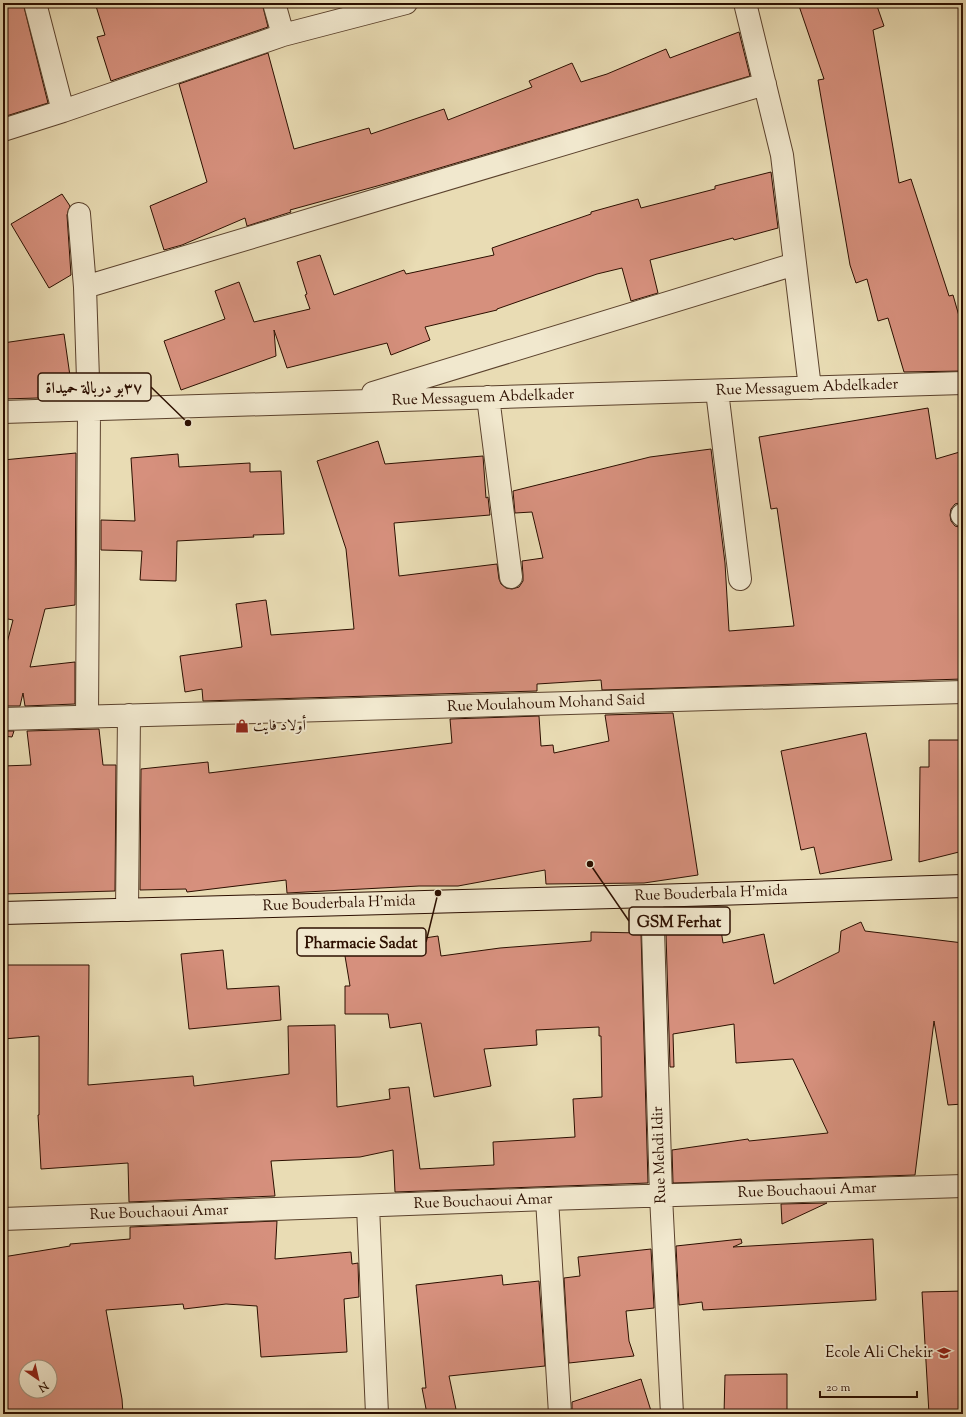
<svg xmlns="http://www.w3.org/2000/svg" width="966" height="1417" font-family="'Sorts Mill Goudy',Amiri,serif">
<rect width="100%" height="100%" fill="#e9dcb4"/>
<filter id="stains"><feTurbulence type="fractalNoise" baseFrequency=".005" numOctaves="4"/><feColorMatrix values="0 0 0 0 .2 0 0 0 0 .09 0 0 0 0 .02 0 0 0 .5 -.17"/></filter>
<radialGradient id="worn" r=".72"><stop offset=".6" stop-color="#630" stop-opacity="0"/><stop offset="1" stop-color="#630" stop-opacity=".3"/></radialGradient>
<path fill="#d6907d" stroke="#2c0f00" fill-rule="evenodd" d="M3,3h20l25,100 -45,14z
M95,3h167l6,24 -157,54 -14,-44 8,-2z
M798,3h78l8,23 -11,4 26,153 12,-4 38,117 4,-1 10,35v41l-59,1 -16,-54 -10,3 -11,-42 -11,4 -6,-18 -32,-185 6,-1z
M739,32l11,44 -351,104 -109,30 1,2 -44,14 -2,-8 -63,27 -18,5 -14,-44 57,-24 -28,-98 89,-31 26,96 75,-21 2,6 73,-25 4,11 84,-33 -3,-6 43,-18 9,19 26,-8 59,-25 4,9z
M771,172l7,56 -44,12 -1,-2 -83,22 8,33 -27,8 -9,-33 -25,6 -100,35v1l-72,17 5,13 -39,15 -4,-12 -100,25 -13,-38 2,26 -95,34 -17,-49 61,-22 -10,-28 24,-9 15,40 56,-13 -5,-14 2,-1 -10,-32 23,-7 14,40 70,-25 2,4 88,-19 -2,-7 99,-34v-2l47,-13 3,9 74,-19v-3z
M62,194l8,12 -3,9 4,60 -22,13 -38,-64z
M64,334l9,63 -70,2v-56z
M928,408l8,51 27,-8v51l-8,2 -4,5 -1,6 1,6 4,5 8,2v74l-3,1 3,33v43l-361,11 -1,-10 -64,4v7l-334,10 -1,-12 -17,3 -5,-36 62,-9 -6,-43 30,-4 5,35 83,-6 -8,-80 -29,-88 61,-20 7,23 98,-8 3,42 2,-1 2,18 -96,8 5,53 98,-12 2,15 2,5 5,4 6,1 7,-2 4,-6v-6l-1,-14 21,-3 -11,-46 -17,1 -2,-22 137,-34 61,-8 14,114 4,68 65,-5 -17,-118 -6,1 -12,-72z
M76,453l-1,152 -30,4 -15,58 45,-5v42l-50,2 -2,-13 -3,13h-17v-48l10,-38 -10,-2v-158z
M178,454l1,13 71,-4v9l31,-1 3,63 -31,1 1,2 -77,4 -1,40 -36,-1 2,-29 -41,-1v-30l34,1 -4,-63z
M673,713l25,162 -54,8 -98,1 -1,-14 -87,16h-39l-132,7 -1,-13 -99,12 -1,-3 -46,1 1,-121 67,-7 1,11 243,-30 -2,-24 89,-3 2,30 12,-1 1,8 55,-12 -4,-26z
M99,729l4,36h13l-1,126 -112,3v-128l28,-1 -4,-34z
M3,731h11l-2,6 -9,-1z
M866,733l26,127 -72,14 -6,-27 -13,3 -20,-99z
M929,740h34v111l-44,11 1,-95h9z
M861,922l4,9 98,12v161l-15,1 -14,-84 -19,154 -242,8 -1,-33 76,-11 1,2 79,-8 -35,-74 -57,4 -2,-39 -61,10 1,33h-4l-4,-133h27l28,-4 2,13 41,-9 10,50 65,-32 2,-21z
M591,932l50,1 7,250 -253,9 -2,-42 -33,7 -89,4 4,35 -146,6 -1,-39 -87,6 -3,-54h1v-79l-36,3v-74h86l-1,120 105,-9 1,10 95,-12 -1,-48 47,-1 2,82 53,-8 -1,-10 20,-2 11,82 74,-4 -1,-23 82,-5 -2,-38 29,-2 -1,-61h-2v-9l-63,3 1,15 -53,4 7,37 -57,11 -13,-74 -31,5 -2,-14h-43v-28h5l-6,-36 94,-14 3,20 59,-8 91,-7z
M223,950l4,39 52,-3 2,34 -92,9 -8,-75z
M827,1203l-45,21 -1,-20z
M277,1221l-2,38 76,-7 1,12 6,-1 1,34 -15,2 3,53 -86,5 -4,-51 -31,-2 -42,5 -1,-5 -77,6 16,89 1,15h-120v-157l67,-11v-2l60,-5v-12zM26,1367h24v24h-24z
M741,1239l1,4 -9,4 140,-8 3,61 -173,10 -1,-8 -23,3 -3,-59z
M651,1249l3,59 -28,3 3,30 5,15 -65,7 -5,-85 16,-2 -2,-19z
M502,1275l1,10 36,-4 6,85 -96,10 8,38h-30l-5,-26h4l-10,-103z
M963,1291v123h-34l-7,-122z
M787,1374v40h-63l1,-39z
M641,1379l11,35h-80v-12z"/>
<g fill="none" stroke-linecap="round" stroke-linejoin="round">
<g stroke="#5b422d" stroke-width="24">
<path id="minor" d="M35,3l28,108
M274,3l9,32
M745,3l37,152 28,233
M3,130l60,-19 220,-76 123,-32
M79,214l6,73 4,123 -2,306
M85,287l680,-203
M717,391l23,188
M373,393l422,-129
M488,397l23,180
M3,412l960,-29
M962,515h1
M3,719l960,-27
M652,896l9,300 11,218
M127,910l2,-195
M547,1199l13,215
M368,1206l9,208
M3,1219l544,-20 416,-13"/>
</g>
<g stroke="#2c0f00" stroke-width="24">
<path id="secondary" d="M3,913l649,-17 311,-10"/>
</g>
<use href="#minor" stroke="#f1e8ce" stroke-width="22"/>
<use href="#secondary" stroke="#f1e8ce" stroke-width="22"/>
</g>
<defs>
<g id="shop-bare" transform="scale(1.08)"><path d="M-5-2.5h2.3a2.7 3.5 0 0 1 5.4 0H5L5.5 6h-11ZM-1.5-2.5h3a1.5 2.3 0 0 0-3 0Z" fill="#8f2418" stroke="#f1e8ce" stroke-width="2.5" paint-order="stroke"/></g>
<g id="school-bare" transform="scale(1.08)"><path d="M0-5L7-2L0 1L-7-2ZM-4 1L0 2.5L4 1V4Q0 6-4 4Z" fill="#8f2418" stroke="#f1e8ce" stroke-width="2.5" paint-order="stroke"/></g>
</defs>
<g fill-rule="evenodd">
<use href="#shop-bare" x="242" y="726"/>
<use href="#school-bare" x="944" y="1353"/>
</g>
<g text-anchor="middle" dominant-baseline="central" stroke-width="4" stroke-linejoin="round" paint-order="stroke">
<g font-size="15" fill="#2c0f00" stroke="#f1e8ce">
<text transform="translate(807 388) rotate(-2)">Rue Messaguem Abdelkader</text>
<text transform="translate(483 398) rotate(-2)">Rue Messaguem Abdelkader</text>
<text transform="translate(546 704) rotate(-2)">Rue Moulahoum Mohand Said</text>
<text transform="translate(711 894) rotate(-2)">Rue Bouderbala H'mida</text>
<text transform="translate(339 904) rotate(-2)">Rue Bouderbala H'mida</text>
<text transform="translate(660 1155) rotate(-92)">Rue Mehdi Idir</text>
<text transform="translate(807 1191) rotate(-2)">Rue Bouchaoui Amar</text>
<text transform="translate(483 1202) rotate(-2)">Rue Bouchaoui Amar</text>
<text transform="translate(159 1213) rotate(-2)">Rue Bouchaoui Amar</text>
</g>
<g font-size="15" fill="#2c0f00" stroke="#f1e8ce" text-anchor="start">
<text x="253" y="726">أولاد فايت</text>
<text x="933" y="1353" text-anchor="end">Ecole Ali Chekir</text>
</g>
</g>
<path fill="none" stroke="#2c0f00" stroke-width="1.5" d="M188 423L151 387M590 864L629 921M438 893L426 942"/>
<g fill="#2c0f00" stroke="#f1e8ce" stroke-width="1.5">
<circle cx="188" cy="423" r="4"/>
<circle cx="590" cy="864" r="4"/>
<circle cx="438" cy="893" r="4"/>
</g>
<g fill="#f1e8ce" stroke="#2c0f00" stroke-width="1.5">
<rect x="38" y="373" width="113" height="28" rx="4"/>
<rect x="629" y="907" width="101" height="28" rx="4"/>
<rect x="297" y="928" width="129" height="28" rx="4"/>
</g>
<g font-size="16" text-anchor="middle" font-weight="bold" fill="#2c0f00">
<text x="94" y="393">٣٧بو دربالة حميداة</text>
<text x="679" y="927">GSM Ferhat</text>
<text x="361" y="948">Pharmacie Sadat</text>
</g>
<rect width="966" height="1417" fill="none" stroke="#e9dcb4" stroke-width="16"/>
<rect x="4" y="4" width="958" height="1409" fill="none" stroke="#2c0f00" stroke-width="2"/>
<rect x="8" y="8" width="950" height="1401" fill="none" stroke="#2c0f00"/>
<g transform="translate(38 1379) rotate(146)"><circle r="19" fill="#f1e8ce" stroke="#a2917c"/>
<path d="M0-3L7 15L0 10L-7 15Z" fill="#8f2418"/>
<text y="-6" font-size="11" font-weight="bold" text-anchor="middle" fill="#2c0f00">N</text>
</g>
<path d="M820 1391v6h97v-6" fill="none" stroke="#2c0f00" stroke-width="2"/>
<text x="826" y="1391" font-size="12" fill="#2c0f00" stroke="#f1e8ce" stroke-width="3" paint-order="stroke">20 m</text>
<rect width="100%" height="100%" filter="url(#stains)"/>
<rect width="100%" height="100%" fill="url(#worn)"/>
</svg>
